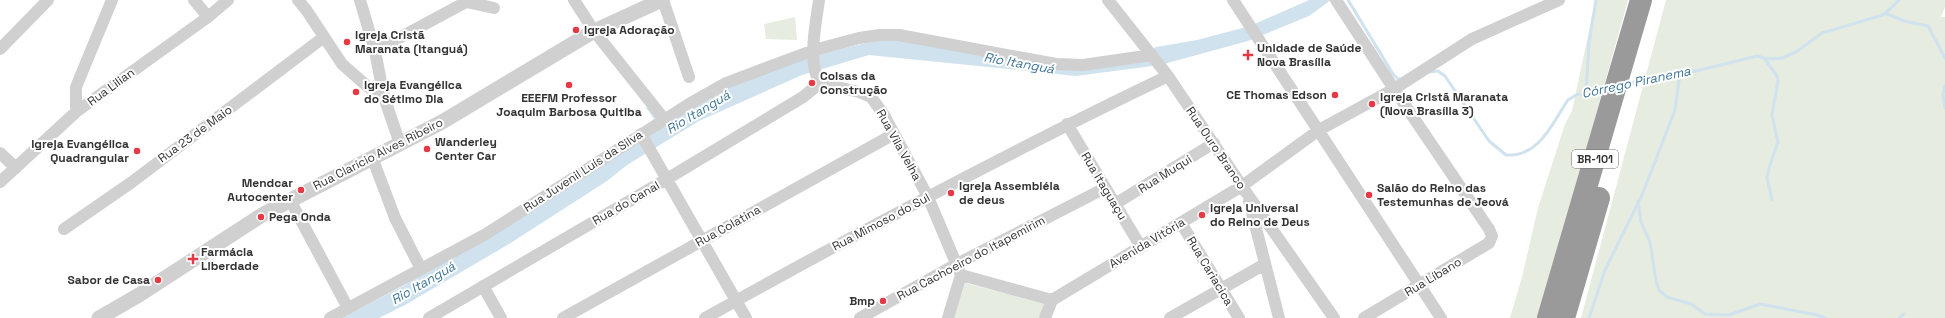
<svg xmlns="http://www.w3.org/2000/svg" width="1945" height="318" font-family="'Space Grotesk',sans-serif">
<rect width="100%" height="100%" fill="#fff"/>
<path fill="#e6ecdf" d="M1597,0h31l-89,318h-29l12,-41 16,-69 27,-84 7,-13 20,-94z
M1666,0h279v7l-4,10h4v301h-364z
M795,17l2,23 -31,-1 -2,-15z
M965,283l79,21 -5,14h-85z"/>
<path fill="#cfe2ee" d="M1309,0h22l-22,16 -61,25 -88,24 -84,11 -207,-21 -67,20 -103,46 -72,44 -20,16 -98,63 -104,61 -26,13h-37l63,-33 24,-18 298,-186 104,-30 57,-13 175,29 81,-12 12,-8 41,-7 53,-14z"/>
<g fill="none" stroke-linecap="round" stroke-linejoin="round">
<path stroke="#cfe2ee" stroke-width="3" d="M1348,0l45,74 5,5h5
M1885,13l19,8 24,5 17,32
M1764,58l13,18 1,5 -6,34 6,27 -9,26 -2,10 5,22
M1429,72l9,-1 7,5 44,65 17,14c34,2 46,-32 62,-55l8,-5 30,-6
M1625,84l41,-9 30,-4 61,-15 11,3 14,-1 14,-6 26,-19 61,-18 7,-6 9,-9
M1945,86l-2,8 2,14
M1586,93l3,-50 7,-43
M648,108l10,14
M1638,201l3,21 9,20 6,39 3,9 8,7 24,7 14,10 24,1 31,-11 57,11 8,3
M1589,318l16,-48 37,-75 33,-85 5,-37
M1899,318l5,-4"/>
<path stroke="#d0d0d0" stroke-width="12" d="M194,0l14,17
M298,0l9,11 35,53 26,23 16,10
M360,0l15,51 9,46 16,47
M574,0l20,31 70,88
M663,0l26,77
M819,0c-3,23 -12,63 1,83l39,9 12,5 13,18 44,82 33,78
M1108,0l60,76 80,119 86,123
M1233,0l208,318
M1336,0l58,89 95,140 3,7 -3,7 -125,75
M0,49l48,-49
M375,51l91,-49 28,6
M76,112v-25l36,-87
M1067,124l74,123
M641,134l105,184
M0,153l16,15
M372,157l23,61 26,51
M0,182l76,-70 132,-95 20,-17
M290,200l58,108
M1249,201l30,117
M1115,204l99,-61
M1181,223l58,95
M64,229l68,-47 192,-145
M483,286l18,32
M1052,300l190,-114 77,-56 75,-41 78,-50 87,-39
M330,318l156,-84 203,-130 37,-21 88,-33 45,-12 21,-3h19l157,29 27,1 69,-10
M429,318l238,-139 136,-82 17,-14
M563,318l331,-184
M705,318c152,-85 306,-167 463,-242
M860,318l95,-53 150,-77
M948,318l13,-43 91,25 -7,18
M1170,318l95,-54"/>
<path stroke="#d0d0d0" stroke-width="15" d="M99,318l40,-23 123,-80 180,-93 152,-91 68,-31"/>
<path stroke="#9a9a9a" stroke-width="22" d="M1548,318l93,-318
M1564,318l35,-120"/>
</g>
<g fill="#e63946" stroke="#fff" stroke-width="1.5">
<circle cx="576" cy="30" r="4"/>
<circle cx="347" cy="42" r="4"/>
<path d="M1246 49h4v4h4v4h-4v4h-4v-4h-4v-4h4z"/>
<circle cx="812" cy="83" r="4"/>
<circle cx="569" cy="85" r="4"/>
<circle cx="356" cy="92" r="4"/>
<circle cx="1335" cy="95" r="4"/>
<circle cx="1372" cy="104" r="4"/>
<circle cx="427" cy="149" r="4"/>
<circle cx="137" cy="151" r="4"/>
<circle cx="301" cy="190" r="4"/>
<circle cx="951" cy="193" r="4"/>
<circle cx="1369" cy="195" r="4"/>
<circle cx="1202" cy="215" r="4"/>
<circle cx="261" cy="217" r="4"/>
<path d="M191 253h4v4h4v4h-4v4h-4v-4h-4v-4h4z"/>
<circle cx="158" cy="280" r="4"/>
<circle cx="883" cy="301" r="4"/>
</g>
<g text-anchor="middle" dominant-baseline="central" stroke-width="4" stroke-linejoin="round" paint-order="stroke">
<rect fill="#fff" stroke="#707070" stroke-width="1" x="1572" y="150" width="46" height="18" rx="3"/>
<g font-size="11" font-weight="bold" fill="#333">
<text x="1595" y="159">BR-101</text>
</g>
<g font-size="12" font-weight="bold" fill="#333" stroke="#fff" text-anchor="start">
<text x="584" y="30">Igreja Adoração</text>
<text x="355" y="35">Igreja Cristã<tspan x="355" dy="14">Maranata (Itanguá)</tspan></text>
<text x="1257" y="48">Unidade de Saúde<tspan x="1257" dy="14">Nova Brasília</tspan></text>
<text x="820" y="76">Coisas da<tspan x="820" dy="14">Construção</tspan></text>
<text x="364" y="85">Igreja Evangélica<tspan x="364" dy="14">do Sétimo Dia</tspan></text>
<text x="1327" y="95" text-anchor="end">CE Thomas Edson</text>
<text x="1380" y="97">Igreja Cristã Maranata<tspan x="1380" dy="14">(Nova Brasília 3)</tspan></text>
<text x="569" y="98" text-anchor="middle">EEEFM Professor<tspan x="569" dy="14">Joaquim Barbosa Quitiba</tspan></text>
<text x="435" y="142">Wanderley<tspan x="435" dy="14">Center Car</tspan></text>
<text x="129" y="144" text-anchor="end">Igreja Evangélica<tspan x="129" dy="14">Quadrangular</tspan></text>
<text x="293" y="183" text-anchor="end">Mendcar<tspan x="293" dy="14">Autocenter</tspan></text>
<text x="959" y="186">Igreja Assembléia<tspan x="959" dy="14">de deus</tspan></text>
<text x="1377" y="188">Salão do Reino das<tspan x="1377" dy="14">Testemunhas de Jeová</tspan></text>
<text x="1210" y="208">Igreja Universal<tspan x="1210" dy="14">do Reino de Deus</tspan></text>
<text x="269" y="217">Pega Onda</text>
<text x="201" y="252">Farmácia<tspan x="201" dy="14">Liberdade</tspan></text>
<text x="150" y="280" text-anchor="end">Sabor de Casa</text>
<text x="875" y="301" text-anchor="end">Bmp</text>
</g>
<g font-size="12" fill="#333" stroke="#fff">
<text transform="translate(111 87) rotate(-36)">Rua Lilian</text>
<text transform="translate(195 134) rotate(-36)">Rua 23 de Maio</text>
<text transform="translate(899 145) rotate(61)">Rua Vila Velha</text>
<text transform="translate(1216 148) rotate(56)">Rua Ouro Branco</text>
<text transform="translate(378 154) rotate(-27)">Rua Clarício Alves Ribeiro</text>
<text transform="translate(583 171) rotate(-33)">Rua Juvenil Luís da Silva</text>
<text transform="translate(1165 174) rotate(-32)">Rua Muqui</text>
<text transform="translate(1104 186) rotate(59)">Rua Itaguaçu</text>
<text transform="translate(626 203) rotate(-30)">Rua do Canal</text>
<text transform="translate(881 222) rotate(-28)">Rua Mimoso do Sul</text>
<text transform="translate(728 226) rotate(-29)">Rua Colatina</text>
<text transform="translate(1147 243) rotate(-31)">Avenida Vitória</text>
<text transform="translate(971 258) rotate(-28)">Rua Cachoeiro do Itapemirim</text>
<text transform="translate(1210 271) rotate(59)">Rua Cariacica</text>
<text transform="translate(1433 277) rotate(-31)">Rua Líbano</text>
</g>
<g font-size="13" font-style="italic" fill="#3f7597" stroke="#fff">
<text transform="translate(1019 63) rotate(10)">Rio Itanguá</text>
<text transform="translate(1636 82) rotate(-12)">Córrego Piranema</text>
<text transform="translate(698 112) rotate(-31)">Rio Itanguá</text>
<text transform="translate(423 283) rotate(-30)">Rio Itanguá</text>
</g>
</g>
</svg>
